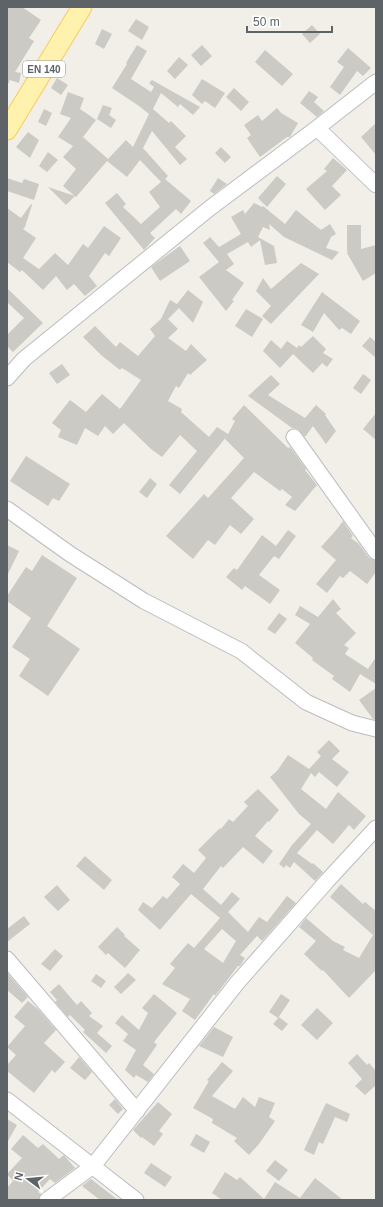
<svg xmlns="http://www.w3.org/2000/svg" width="383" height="1207" font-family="Arial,sans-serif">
<rect width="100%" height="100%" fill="#f1efe7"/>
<path fill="#cccac4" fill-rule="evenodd" d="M7,7h15l19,13 -12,18 5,3 -19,31 6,1 -2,10 -9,-3 -3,6z
M136,19l13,8 -7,13 -14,-9z
M312,25l8,9 -10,9 -8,-9z
M102,29l10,5 -8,15 -9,-5z
M137,45l10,6 -16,28 20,13 3,-5 -5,-4 3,-3 48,27 -7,8 -13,-11 -2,3 -17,-14 -8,16 16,14 2,-2 15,15 -11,11 12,12 -7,6 -28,-34 -9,17 25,28 -3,3 26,22 -10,13 -5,-5 -26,24 5,5 -11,12 -39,-47 12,-10 9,11 -3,3 18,17 19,-17 -11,-15 12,-10 -21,-22 -13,17 -20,-16 -31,36 -13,-11 13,-17 -13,-12 10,-11 -15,-9 13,-19 -11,-4 8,-22 16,6 -4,11 16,11 -13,17 25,22 18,-19 7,7 16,-33 -10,-8 -27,-18 15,-24 -1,-1z
M202,45l10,11 -11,10 -10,-11z
M348,48l23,20 -8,8 -6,-5 -17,24 -10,-8 14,-20 -7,-5z
M265,50l28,24 -11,12 -27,-24z
M179,57l9,8 -13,14 -8,-8z
M57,78l11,7 -7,10 -10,-7z
M202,79l23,14 -10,15 -10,-7 -3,3 -10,-9z
M234,88l15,14 -8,9 -15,-14z
M309,91l9,6 -4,5 10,9 -7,6 -17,-14z
M103,105l9,3 -3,7 7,5 -5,8 -14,-9z
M277,108l4,5 17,10 -8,14h-3l-27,20 -13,-19 4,-3 -7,-10 14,-10 4,6z
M44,109l8,4 -6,13 -8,-4z
M376,123v32l-15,-18z
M28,132l11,8 -9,18 -14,-11z
M221,147l10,10 -6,6 -10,-10z
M48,152l10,8 -11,12 -8,-6z
M333,158l14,12 -15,16 9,9 -16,15 -19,-21 21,-18 -3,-2z
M277,176l9,8 -19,23 -9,-9z
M7,178l15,5 2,-4 15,5 -5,16 -27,-9z
M218,178l9,6 -13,10 -4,-3z
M48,187l27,9 -9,9z
M254,203l8,4 1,-1 22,18 11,-14 25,20 9,-6 6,10 -5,3 -5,11 13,4 -7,8 -48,-23 -15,-13 1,6 -7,-3 -5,10 16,9 3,17 -12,2 -5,-25 -9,7 -3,-5 -21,12 7,10 -8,6 18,13 -12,17 2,1 -8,10 -27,-34 20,-15 -16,-19 7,-6 9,10 22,-13 -10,-17 12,-7 2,4z
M31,204l1,1 -7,22 -2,2 13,9 -13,20 16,11 16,-16 13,12 15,-21 5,4 16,-22 17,12 -12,18 -4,-3 -16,23 8,10 -12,10 -11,-12 -7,6 -11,-14 -13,14 -21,-20 -2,2 -13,-10v-54l14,10z
M347,225h14v24l15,-4v28l-13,8 -16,-28 1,-1 -1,-1z
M180,246l10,15 -30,20 -9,-14z
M301,263l18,11 -48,50 -9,-8 9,-10 -15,-15 7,-13 8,11z
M7,288l36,35 -30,29 -6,-6v-11l17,-17 -17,-16z
M188,290l15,12 -10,21 -14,-15 -11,11 10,10 -10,9 18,13 5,-7 16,16 -17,15 -2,-2 -9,15 -3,-2 -8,15 14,8 -1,3 28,25 8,-10 11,7 7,-13 -3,-2 12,-14 44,43 2,-1 16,22 -1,1 12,15 -22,26 -10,-6 7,-8 -10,-8 -2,2 -26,-19 -23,26 23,21 -13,15 -11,-9 -15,20 -7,-5 -15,19 -27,-23 38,-42 4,4 36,-40 -19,-19 2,-3 -47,58 -11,-9 28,-34 -17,-16 -18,22 -11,-8 -27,-26 -11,11 -8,-8 -7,10 -13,-8 -8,17 -19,-8 3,-7 -9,-7 18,-23 16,12 16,-18 18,15 21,-29 -19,-12 -2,2 -19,-15 -18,-18 12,-11 21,21 4,-5 18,14 17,-20 -5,-7 11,-10 9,-19 7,4z
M322,292l38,29 -9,13 -9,-6 -3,2 -15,-17 -11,19 -12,-7z
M246,309l17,10 -11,18 -17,-11z
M313,336l13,13 -3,4 10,6 -6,8 -5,-4 -9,10 -20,-19 -13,14 -17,-17 8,-11 10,9 6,-8 10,7 2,-3 2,2z
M370,337l6,5v16l-14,-12z
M62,364l8,11 -13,9 -8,-11z
M363,374l8,6 -10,14 -8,-6z
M271,375l9,9 -12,11 37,23 11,-13 10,9 -1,1 11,16 -10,13 -13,-18 -8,11 -7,-8 -6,-1 -44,-32z
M376,413v27l-13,-11z
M26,456l44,28 -11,17 -6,-3 -5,8 -38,-25z
M150,478l7,6 -10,14 -8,-6z
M343,521l10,15 -2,2 8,6 10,14 7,3v11l-9,12 -17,-13 -7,7 -3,-2 -13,17 -11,-9 20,-24 -15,-13 16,-18z
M288,530l8,6 -17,23 -5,-3 -15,19 21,15 -10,14 -25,-18 -3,4 -16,-13 8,-9 3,2 25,-35 14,11z
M7,545l12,6 -12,25z
M42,555l35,23 -30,48 33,23 -32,47 -29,-20 11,-17 -18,-12 19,-29 -24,-17v-5l19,-29 6,4z
M333,599l8,10 -5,4 20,20 -12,12 5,3 -4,6 23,15 8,-12v27l-16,-10 -10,18 -18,-13 2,-3 -22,-16 1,-2 -18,-15 15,-19 -15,-9 5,-9 18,11z
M279,613l8,6 -12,15 -8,-5z
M376,688v32l-3,-1 -14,-19z
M329,740l11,11 -8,8 17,13 -12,15 -18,-15 -4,5 -4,-4 -10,16 25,20 12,-17 28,24 -12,14 -5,-5 -16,19 -16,-14 -20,23 15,11 1,-1 10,9 -8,9 -21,-19 -4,6 -4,-3 -2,3 -5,-4 13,-19 19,-21 -12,-10 -29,-37 7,-6 11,-16 21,14 12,-13 -4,-4z
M258,789l21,21 -10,12 -1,-1 -13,15 18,15 -10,13 -20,-17 -20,21 -2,-2 -18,23 18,16 11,-13 8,7 -12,13 20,20 11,-15 8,5 20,-26 9,7 -34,38 -5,-5 -17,19 5,3 -5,8h-2l-23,30 -1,-2 -19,26 -13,-9 8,-12 -28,-15 13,-16 -5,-4 18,-21 6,5 26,-30 -29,-24 -31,36 -22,-20 5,-8 9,6 11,-12 4,3 13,-15 -8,-7 11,-13 11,9 12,-15 -8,-8 22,-22 1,1 8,-10 4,3 15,-16 -4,-4zM222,929l14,12 -13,22 -19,-14z
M85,856l27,24 -8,10 -28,-24z
M341,884l22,20 2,-2 11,9v59l-27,28 -26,-28 -1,1 -18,-17 12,-13 -17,-14 7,-9 27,23 12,6 -2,3 16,8 14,-23 -43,-38z
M57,885l13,15 -12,11 -14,-14z
M24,916l6,8 -23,18v-13z
M117,927l8,8 -1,1 16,14 -15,18 -17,-15 -2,2 -8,-8z
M55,949l8,7 -13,15 -9,-7z
M7,973l21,24 -6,6 -15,-13z
M128,973l8,7 -15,14 -7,-7z
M96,974l10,7 -5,7 -10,-7z
M59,984l18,21 4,-4 11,12 -3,3 14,10 -6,7 15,13 -6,7 -23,-21 2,-2 -15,-15 -2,2 -13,-15 2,-2 -7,-8z
M154,994l23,19 -23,29 3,3 -14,20 11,9 -6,8 -12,-7 -2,3 -9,-8 11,-20 -13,-9 5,-7 -13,-11 7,-8 17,15 9,-17 -6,-5z
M281,994l9,6 -12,18 -9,-6z
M28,1001l11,9 17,20 -12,13 21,19 -10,11 -3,-3 -18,23 -27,-22v-6l9,-10 -9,-8 18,-21 -11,-9z
M317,1008l16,15 -16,17 -16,-15z
M279,1017l9,7 -6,7 -9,-7z
M214,1027l19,10 -10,20 -24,-11z
M357,1054l10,11 2,-2 7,8v14l-11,10 -10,-9 7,-7 -14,-16z
M79,1057l13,15 -7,8 -15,-12z
M222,1062l11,9 -21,25 23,13 8,-12 12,10 4,-10 16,6 -6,14 6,4 -16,23 -10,11 -15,-14 3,-3 -25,-15 1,-4 -20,-11 16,-27 -2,-1z
M115,1099l8,10 -5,5 -9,-9z
M158,1102l14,12 -13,17 4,3 -9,12 -12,-9 -1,1 -8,-8z
M326,1103l24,11 -3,8 -12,-5 -12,27 -4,-2 -5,13 -10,-5z
M7,1119l10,6 -10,18z
M196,1134l14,8 -6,11 -14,-8z
M23,1135l15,13 5,-4 16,15 5,-4 11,13 -20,15 -5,-4 -12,13 3,2 -3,6h-31v-12l6,-7 -6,-7 15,-16 -11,-9z
M275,1160l13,10 -9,11 -13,-10z
M151,1163l21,14 -7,10 -21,-14z
M225,1172l12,8 3,-3 24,22 11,-17 25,16 15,-20 28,22h-121l-10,-7z
M91,1179l27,21h-18l-18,-14z"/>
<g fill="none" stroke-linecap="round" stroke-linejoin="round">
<g stroke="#b9bdc1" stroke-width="17">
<path id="minor" d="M317,128l59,57
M7,378l17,-19 186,-151 107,-80 59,-46
M294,437l82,115
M7,509l63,45 74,47 97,50 65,51 46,21 24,6
M7,959l130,152
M7,1100l129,100
M47,1200l46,-34 144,-183 90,-102 49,-53"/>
</g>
<g stroke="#facc57" stroke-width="21">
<path id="major" d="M7,130l75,-123"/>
</g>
<use href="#minor" stroke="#fff" stroke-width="15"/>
<use href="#major" stroke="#fff2ae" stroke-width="19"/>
</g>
<g text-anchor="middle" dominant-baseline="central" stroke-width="3" stroke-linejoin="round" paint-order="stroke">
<rect fill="#fff" stroke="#8e9295" stroke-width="1" x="23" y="61" width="42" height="16" rx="3"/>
<g font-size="10" font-weight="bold" fill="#5e6368">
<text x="44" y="69">EN 140</text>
</g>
</g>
<rect width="383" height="1207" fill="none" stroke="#5e6368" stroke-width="16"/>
<g transform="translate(28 1179) rotate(286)" stroke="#ffffff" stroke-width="3" paint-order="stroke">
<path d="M0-3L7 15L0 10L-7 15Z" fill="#5e6368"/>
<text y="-6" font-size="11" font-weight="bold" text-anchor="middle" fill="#5e6368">N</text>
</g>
<path d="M247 26v6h85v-6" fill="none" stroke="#5e6368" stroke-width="2"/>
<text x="253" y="26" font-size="12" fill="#5e6368" stroke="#ffffff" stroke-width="3" paint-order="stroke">50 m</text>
</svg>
